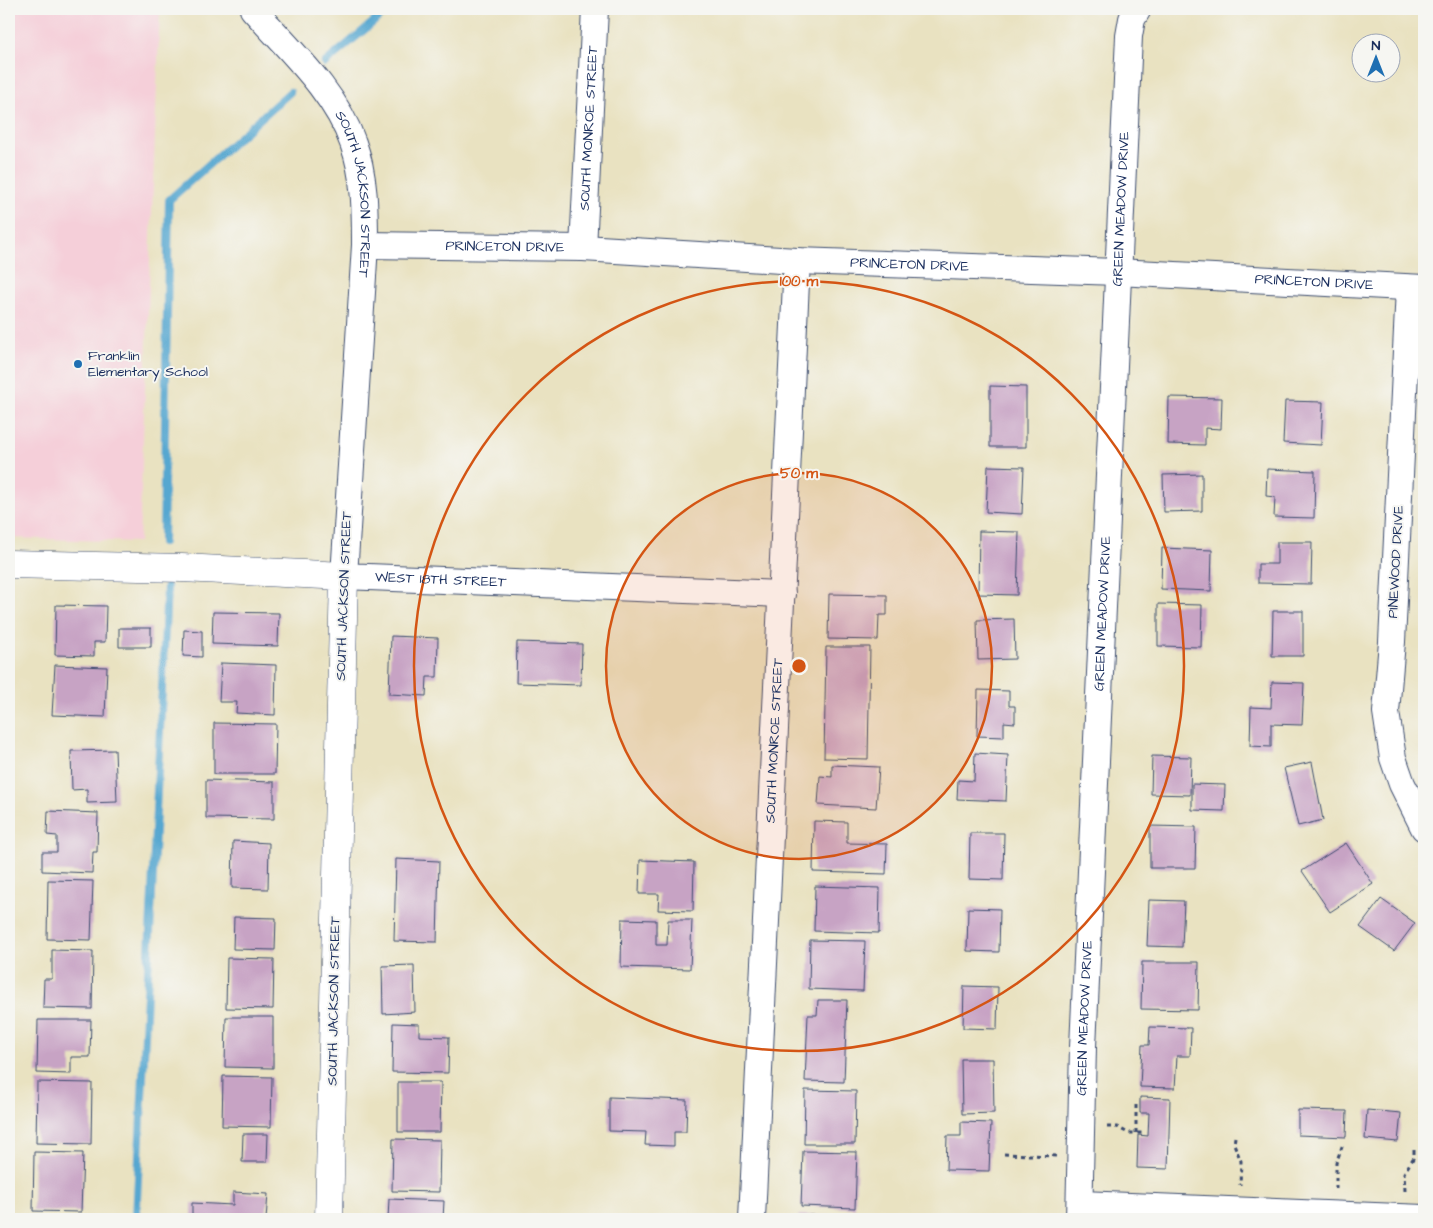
<svg xmlns="http://www.w3.org/2000/svg" width="1433" height="1228" font-family="'Architects Daughter',sans-serif">
<rect width="100%" height="100%" fill="#f6f6f2"/>
<filter id="ink" filterUnits="userSpaceOnUse"><feTurbulence type="fractalNoise" baseFrequency=".02" numOctaves="2"/><feDisplacementMap in="SourceGraphic" scale="10" xChannelSelector="R" yChannelSelector="G"/><feConvolveMatrix kernelMatrix="1 2 1 2 8 2 1 2 1" color-interpolation-filters="sRGB"/></filter>
<filter id="wash" filterUnits="userSpaceOnUse"><feTurbulence type="fractalNoise" baseFrequency=".0096" numOctaves="4" result="noise"/><feDisplacementMap in="SourceGraphic" scale="20" xChannelSelector="R" yChannelSelector="G"/><feGaussianBlur stdDeviation="1.12" result="paint"/><feColorMatrix in="noise" values="0 0 0 0 0 0 0 0 0 0 0 0 0 0 0 0 0 1.4 0 .05"/><feComposite in="paint" operator="in"/></filter>
<g filter="url(#wash)">
<rect width="100%" height="100%" fill="#e9e2c1"/>
<path fill="#f5cfd9" d="M9,9h151l-21,533 -130,-4z"/>
<g fill="none" stroke-linecap="round" stroke-linejoin="round">
<path stroke="#56a7d0" stroke-width="8" d="M325,63l64,-54
M163,542l6,-342 121,-108
M136,1219l31,-632"/>
</g>
<g id="blocks">
<path fill="#c7a3c4" d="M990,386l36,1v60h-36z
M1169,397l53,1 -1,31 -16,-1v17l-37,-1z
M1285,401l38,1 -2,43 -38,-2z
M988,466l36,1 -2,47 -36,-2z
M1267,469l48,2 -1,47 -40,-1 1,-20 -9,-1z
M1202,474v37l-38,1 -1,-37z
M979,531l40,1 -2,63 -39,-1z
M1277,542h35l-1,42 -53,-1v-19h19z
M1162,548l50,2 -1,41 -50,-2z
M829,594l58,1v20h-8l-1,25 -50,-1z
M1158,604l44,1 -1,42 -43,-1z
M56,605l50,1 -1,36h-11v14l-39,-1z
M1273,611h30v45h-31z
M213,612l66,1 -1,33 -66,-2z
M1014,619l1,40 -37,1 -1,-40z
M119,628h32v19h-32z
M184,630l18,1v26l-19,-1z
M391,636l47,2 -1,39h-10l-1,19 -37,-2z
M517,642l65,2 -1,41 -65,-2z
M826,647h44l-2,112 -44,-1z
M221,663l55,2 -1,50 -39,-2 1,-11h-18z
M55,665l52,2 -2,50 -53,-2z
M1272,682l32,1 -2,42 -31,-1v23l-21,-1 1,-39 20,1z
M978,690l31,1v15h6v17l-11,-1v15l-27,-1z
M214,723l62,1 -1,50h-61z
M115,750l2,52 -30,1v-14l-15,1 -1,-39z
M975,753l33,2 -2,46 -49,-2 1,-19 16,1z
M1152,756l39,1 -1,38 -39,-1z
M1312,762l11,58 -25,6 -14,-58z
M832,765l47,2 -3,41 -58,-3 2,-29 12,1z
M206,780l68,2v37l-68,-1z
M1192,784l33,1 -1,26 -32,-1z
M48,811l50,2 -1,39h-4l-1,21 -50,-2v-19h15v-16l-10,-1z
M814,821l33,1v21l40,1 -1,30 -73,-2z
M1150,826l46,1 -1,41h-45z
M970,833h34l-1,47 -34,-1z
M233,841l36,2 -1,46 -36,-1z
M1346,843l27,41 -43,28 -28,-41z
M396,859l43,2 -2,81 -43,-1z
M640,860l54,2 -1,49 -35,-1 1,-16h-20z
M48,880l45,1 -2,59 -44,-1z
M815,886l65,2 -1,45 -65,-2z
M1381,899l34,24 -21,28 -34,-24z
M1149,900l35,1 -2,46 -35,-1z
M968,908l32,1 -1,43 -32,-1z
M234,917l42,1 -1,32 -42,-1z
M622,919l34,1v25h11l1,-25h24l-2,49 -69,-2z
M810,940l55,1 -2,50 -54,-2z
M52,950l41,1 -1,58 -49,-1 1,-29h8z
M227,958l47,1 -1,50 -47,-1z
M1142,962h57l-1,48 -57,-1z
M414,965l1,47 -32,2 -1,-48z
M964,986l34,1 -1,42 -34,-1z
M818,1000h29l-3,82 -39,-1 3,-66h9z
M226,1017h47v51l-48,-1z
M38,1020h53l-1,37h-19v17l-34,-1z
M393,1023l26,1v12l30,1 -1,36 -56,-1z
M1150,1027l41,1 -1,28h-13l-2,32 -35,-1 2,-42h7z
M961,1059h32l1,54 -32,1z
M223,1076l49,1 -1,50 -49,-1z
M37,1082l55,1 -1,61 -55,-1z
M398,1082h43l-1,50h-42z
M805,1090l51,1 -1,53h-51z
M609,1097l78,3 -1,32h-12v14l-29,-1 1,-13 -37,-1z
M1140,1097l30,1 -2,71 -31,-1 1,-33 10,1 1,-23h-9z
M1298,1110l49,1 -1,26 -48,-2z
M1367,1110l34,3 -3,29 -33,-3z
M961,1122l30,1 -2,48 -43,-1 1,-34h14z
M243,1134h25l-1,28h-25z
M393,1139l47,1 -1,52 -47,-1z
M803,1151l54,1 -2,56 -54,-2z
M34,1152l49,1 -2,59 -48,-1z
M233,1192l35,2 -2,25h-74v-16l41,2z
M389,1199l55,2 -1,18h-55z
M799,1215l55,1v3h-55z"/>
</g>
</g>
<g filter="url(#ink)">
<use href="#blocks" fill-opacity="0" stroke="#3a4a6d" stroke-width="1"/>
<g fill="none" stroke-linecap="round" stroke-linejoin="round">
<g stroke="#3a4a6d" stroke-width="28">
<g id="street">
<path id="s1" d="M253,9c36,41 82,82 100,134 12,32 12,68 12,102l-21,331 438,18"/>
<path id="s2" d="M365,245l218,3 214,13 320,11 307,16"/>
<path id="s3" d="M583,248l12,-239"/>
<path d="M1409,288l-17,354 -6,70 7,46 9,26 22,44"/>
<path d="M1081,1204l343,14"/>
<path id="s4" d="M752,1219l45,-958"/>
<path id="s5" d="M1079,1219l4,-172 46,-1011 3,-17 6,-10"/>
</g>
</g>
<g stroke="#3a4a6d" stroke-width="29">
<path id="secondary" d="M9,564l173,4 162,8 -15,643"/>
</g>
<path stroke="#3a4a6d" stroke-width="3" stroke-dasharray="4 4" stroke-linecap="butt" d="M1136,1105v28
M1107,1127h10l11,6h16
M1235,1137l-1,7 7,17 -1,24
M1004,1154l52,2
M1336,1189v-26l7,-19
M1405,1191l-1,-18 10,-16v-9"/>
<use href="#street" stroke="#fff" stroke-width="26"/>
<use href="#secondary" stroke="#fff" stroke-width="28"/>
</g>
</g>
<circle cx="799" cy="666" r="193" fill="#d45514" fill-opacity=".12"/>
<g fill="none" stroke="#d45514" stroke-width="2.5">
<circle cx="799" cy="666" r="193"/>
<circle cx="799" cy="666" r="385"/>
</g>
<circle fill="#1f6fb2" stroke="#f6f6f2" stroke-width="2" cx="78" cy="364" r="5"/>
<g text-anchor="middle" dominant-baseline="central" stroke-width="4" stroke-linejoin="round" paint-order="stroke">
<g font-size="14" fill="#1b2f5e" stroke="#f6f6f2">
<text stroke="none"><textPath href="#s3" startOffset="120">SOUTH MONROE STREET</textPath></text>
<text stroke="none"><textPath href="#s1" startOffset="219">SOUTH JACKSON STREET</textPath></text>
<text stroke="none"><textPath href="#s5" startOffset="1011">GREEN MEADOW DRIVE</textPath></text>
<text stroke="none"><textPath href="#s2" startOffset="140">PRINCETON DRIVE</textPath></text>
<text stroke="none"><textPath href="#s2" startOffset="545">PRINCETON DRIVE</textPath></text>
<text stroke="none"><textPath href="#s2" startOffset="950">PRINCETON DRIVE</textPath></text>
<text transform="translate(1396 562) rotate(-87)">PINEWOOD DRIVE</text>
<text stroke="none"><textPath href="#s1" startOffset="700">WEST 18TH STREET</textPath></text>
<text transform="translate(344 596) rotate(-88)">SOUTH JACKSON STREET</text>
<text stroke="none"><textPath href="#s5" startOffset="606">GREEN MEADOW DRIVE</textPath></text>
<text stroke="none"><textPath href="#s4" startOffset="479">SOUTH MONROE STREET</textPath></text>
<text transform="translate(334 1001) rotate(-89)">SOUTH JACKSON STREET</text>
<text stroke="none"><textPath href="#s5" startOffset="201">GREEN MEADOW DRIVE</textPath></text>
</g>
<g font-size="14" fill="#1b2f5e" stroke="#f6f6f2" text-anchor="start">
<text x="88" y="356">Franklin<tspan x="88" dy="16">Elementary School</tspan></text>
</g>
</g>
<circle cx="799" cy="666" r="8" fill="#d45514" stroke="#f6f6f2" stroke-width="2.5"/>
<g font-size="15" text-anchor="middle" font-weight="bold" fill="#d45514" stroke="#f6f6f2" stroke-width="4" stroke-linejoin="round" paint-order="stroke">
<text x="799" y="286">100 m</text>
<text x="799" y="478">50 m</text>
</g>
<rect width="1433" height="1228" fill="none" stroke="#f6f6f2" stroke-width="30"/>
<g transform="translate(1376 58)"><circle r="24" fill="#f6f6f2" stroke="#9ea6b7"/>
<path d="M0-4L9 19L0 12L-9 19Z" fill="#1f6fb2"/>
<text y="-8" font-size="14" font-weight="bold" text-anchor="middle" fill="#1b2f5e">N</text>
</g>
</svg>
